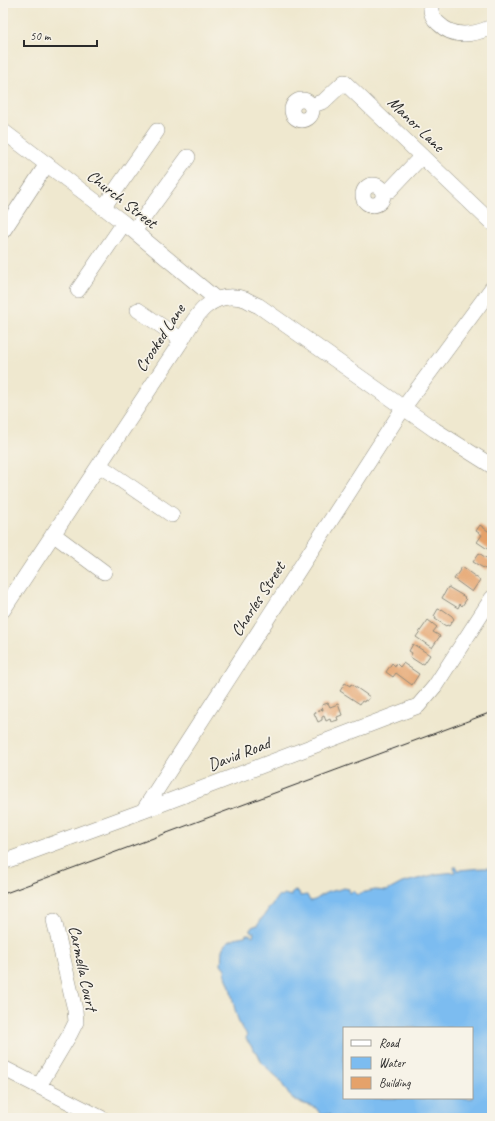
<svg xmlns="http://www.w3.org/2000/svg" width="495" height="1121" font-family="Caveat,sans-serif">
<rect width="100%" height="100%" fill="#f7f3e8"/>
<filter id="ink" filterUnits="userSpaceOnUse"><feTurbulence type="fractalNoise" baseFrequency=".025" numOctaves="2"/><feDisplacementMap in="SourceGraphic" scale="8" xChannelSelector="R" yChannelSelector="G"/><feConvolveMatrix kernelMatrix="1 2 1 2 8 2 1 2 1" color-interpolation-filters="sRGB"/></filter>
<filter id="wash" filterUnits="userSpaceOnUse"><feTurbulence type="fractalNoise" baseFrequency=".012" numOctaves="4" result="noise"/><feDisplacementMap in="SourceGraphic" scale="16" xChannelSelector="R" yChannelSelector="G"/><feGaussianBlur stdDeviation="0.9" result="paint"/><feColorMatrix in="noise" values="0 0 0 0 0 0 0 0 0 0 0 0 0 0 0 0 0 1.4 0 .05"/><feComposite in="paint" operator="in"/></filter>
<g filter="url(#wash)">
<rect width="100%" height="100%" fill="#efe8cf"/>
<path fill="#7cbcf0" stroke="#54748e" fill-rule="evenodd" d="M454,867h3l1,3 25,-2h9v250h-159l-3,-4 -9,1 -5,-7 -20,-7 -7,-6 -10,-16 -17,-16 -5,-11 -2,-1 -9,-12c2,-6 -2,-8 -5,-13 -7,-13 -8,-29 -12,-42 -2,-5 -4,-9 -4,-15l-4,-5c1,-5 0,-9 1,-14 3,-10 14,-13 23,-14l1,-2h3l4,2 1,-4h-3l-1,-2 2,-3 5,-2 21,-29 3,1 3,-3 7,2v-2l4,-3 4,1 1,4 7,-1 3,6c8,-1 8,-4 14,-7 6,-4 13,-3 20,-6l5,1v4l4,-2 4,4 4,-2 14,-3 12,1 15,-8 35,-9 18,-2zM344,1028h128v70h-128z"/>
<g id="blocks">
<path fill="#e5a26a" d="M480,525l12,9v18l-15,-10 5,-7 -6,-4z
M479,553l13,9 -5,8 -14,-8z
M462,567l18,13 -8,12 -18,-13z
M448,587l17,10 -1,1 2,2 -4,6 -2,-2 -2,4 -16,-10z
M438,609l3,1 1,-1 10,7 2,3 -5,7 -2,-1 -1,1 -11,-7 1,-2 -2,-1z
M428,620l9,7 -4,5 7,4 -8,12 -16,-11z
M413,644l17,11 -6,9 -2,-1 -1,1 -11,-7 2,-4 -3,-2z
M392,663l3,3 1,-3 4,4 3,-4 16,11 -7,11 -16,-12 -3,4 -7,-5z
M345,683l5,3 1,-2 19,13 -3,4 -2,-1 -1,2 -2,-1 -2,3 -20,-13z
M328,703l2,4 8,-3 4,11 -5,2 1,3 -7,2 -1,-3 -4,2 -2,-5 -2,1v3l-4,2 -4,-9 8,-4v1h1l-1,-5z"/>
</g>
</g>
<g filter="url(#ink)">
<use href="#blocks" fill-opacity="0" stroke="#8d8a7d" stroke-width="1"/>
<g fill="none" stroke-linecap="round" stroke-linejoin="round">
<g stroke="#8d8a7d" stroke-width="16">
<path id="minor" d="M431,3c-1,8 1,15 7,20 16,16 35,12 54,4
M292 110a10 10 0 1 1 20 0a10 10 0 1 1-20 0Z
M311,106l13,-5 20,-19 148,141
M3,131l121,92 92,76
M363 195a10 10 0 1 1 20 0a10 10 0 1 1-20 0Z
M382,191l8,-1 32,-34
M103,208l54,-77
M3,231l44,-67
M134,231l54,-74
M78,290l46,-67
M138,310l44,30
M99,465l73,50
M53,534l51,38
M3,610l179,-270c13,-24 29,-51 63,-41 4,2 9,5 14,7l176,124 57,36
M143,811l261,-404 88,-119
M3,862l140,-51 275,-105 17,-20 57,-88
M3,1068l98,50
M39,1086l31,-52 6,-12 -1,-12 -21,-90"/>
</g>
<use href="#minor" stroke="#fff" stroke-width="15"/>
<path stroke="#2b2b2b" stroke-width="1" d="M3,894l489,-182"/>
</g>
</g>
<g text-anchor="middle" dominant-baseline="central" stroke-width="3.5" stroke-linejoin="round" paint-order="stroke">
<g font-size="17" fill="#2b2b2b" stroke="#f7f3e8">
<text transform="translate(416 124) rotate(44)">Manor Lane</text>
<text transform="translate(122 199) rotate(38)">Church Street</text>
<text transform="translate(160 338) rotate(-57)">Crooked Lane</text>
<text transform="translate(258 599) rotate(-57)">Charles Street</text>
<text transform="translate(239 754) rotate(-21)">David Road</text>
<text transform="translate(83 968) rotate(78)">Carmella Court</text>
</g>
</g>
<rect width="495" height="1121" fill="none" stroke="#f7f3e8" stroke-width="16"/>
<rect x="343" y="1027" width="130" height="72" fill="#f7f3e8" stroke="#a5a39c"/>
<rect x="351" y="1040" width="20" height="6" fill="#ffffff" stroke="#a5a39c"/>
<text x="379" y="1047" font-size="12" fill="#2b2b2b">Road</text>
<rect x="351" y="1057" width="20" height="12" fill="#7cbcf0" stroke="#a5a39c"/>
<text x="379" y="1067" font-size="12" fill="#2b2b2b">Water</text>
<rect x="351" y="1077" width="20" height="12" fill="#e5a26a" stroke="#a5a39c"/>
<text x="379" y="1087" font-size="12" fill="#2b2b2b">Building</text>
<path d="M24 40v6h73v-6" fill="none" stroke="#2b2b2b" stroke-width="2"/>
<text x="30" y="40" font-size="12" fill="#2b2b2b" stroke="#f7f3e8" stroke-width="3" paint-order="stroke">50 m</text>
</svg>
